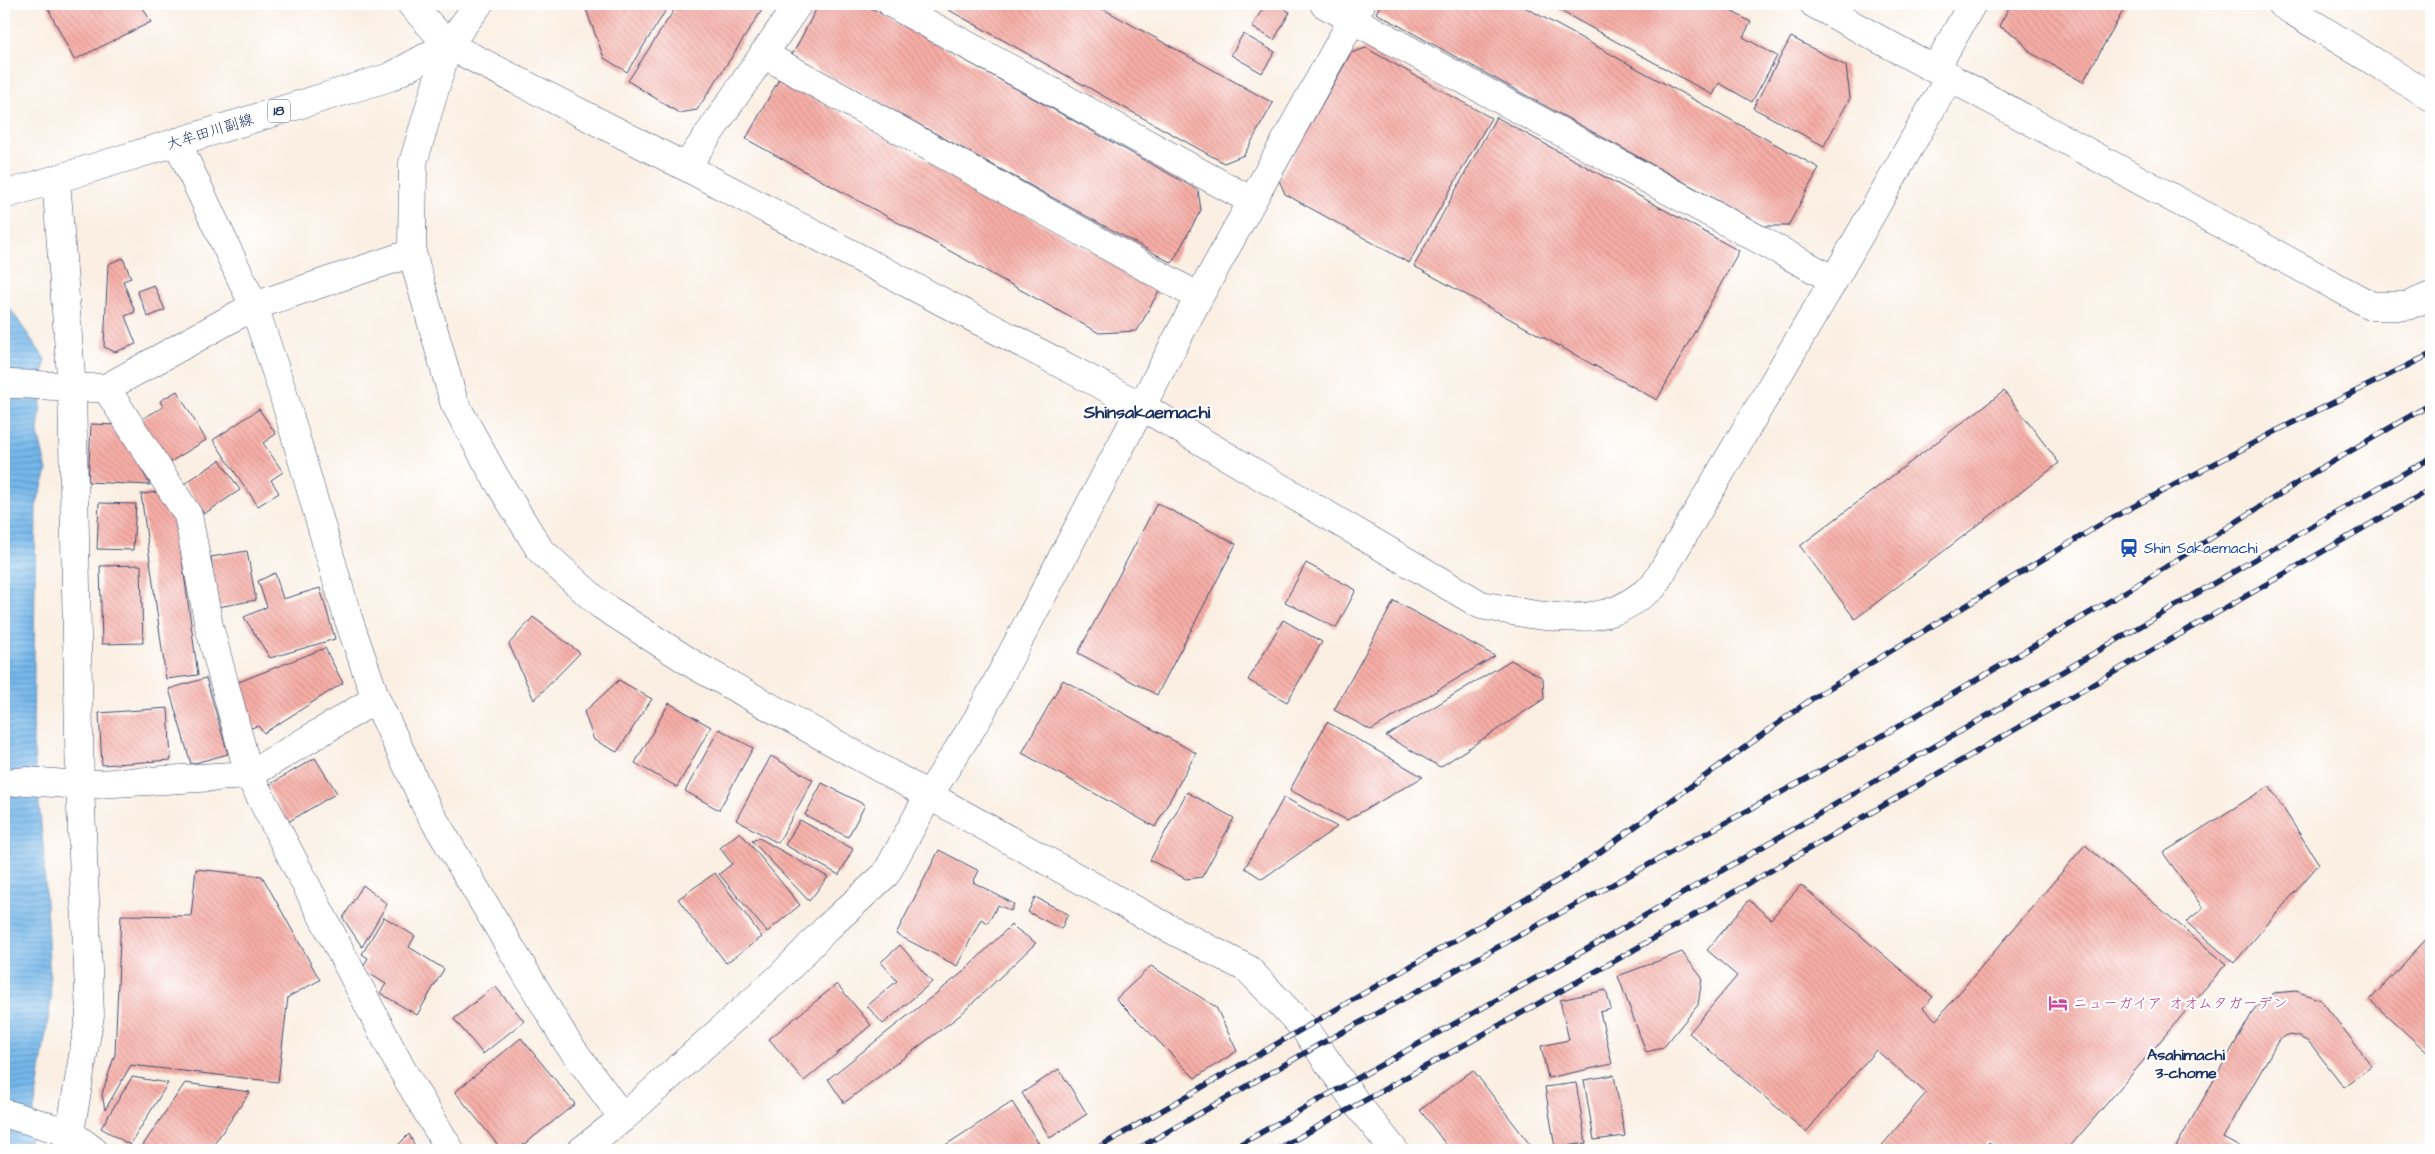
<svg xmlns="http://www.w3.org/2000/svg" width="2435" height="1154" font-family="'Architects Daughter','Klee One',sans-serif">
<defs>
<pattern id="water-rules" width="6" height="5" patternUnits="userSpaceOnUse" patternTransform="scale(1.25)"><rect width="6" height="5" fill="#74b7ea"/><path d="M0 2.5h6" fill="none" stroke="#5e95c1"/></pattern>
<pattern id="building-back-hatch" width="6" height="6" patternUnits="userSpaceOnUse" patternTransform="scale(1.25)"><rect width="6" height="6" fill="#f6ada6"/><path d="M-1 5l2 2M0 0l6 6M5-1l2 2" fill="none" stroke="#d29591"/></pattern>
</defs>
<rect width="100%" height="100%" fill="#fff"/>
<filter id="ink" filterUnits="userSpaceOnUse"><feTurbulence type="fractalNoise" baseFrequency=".02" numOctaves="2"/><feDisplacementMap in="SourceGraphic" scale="10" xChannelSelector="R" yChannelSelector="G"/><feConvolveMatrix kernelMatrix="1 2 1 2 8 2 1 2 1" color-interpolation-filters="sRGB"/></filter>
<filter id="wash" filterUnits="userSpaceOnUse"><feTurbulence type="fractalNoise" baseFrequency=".0096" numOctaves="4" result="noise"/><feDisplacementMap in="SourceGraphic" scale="20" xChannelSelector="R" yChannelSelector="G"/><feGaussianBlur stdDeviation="1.12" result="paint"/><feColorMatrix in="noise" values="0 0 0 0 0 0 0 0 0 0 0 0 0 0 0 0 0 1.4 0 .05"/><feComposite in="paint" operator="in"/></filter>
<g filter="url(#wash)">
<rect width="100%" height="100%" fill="#faefe2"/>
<path fill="url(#water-rules)" stroke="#4873a4" d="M4,300l41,59 -7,74 9,38 -11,35 -3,237 10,101 8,156 -23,150h-24z"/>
<g id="blocks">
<path fill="url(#building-back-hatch)" d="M46,4h95l10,18 -77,38z
M584,4h86l-43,68 -23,-14z
M678,4h88l-69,106 -18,3 -51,-32z
M819,4h45l334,186 3,20 -29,53 -380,-208z
M938,4h156l179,99 -29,52 -20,8z
M1265,4h11l14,8 -16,28 -22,-13z
M1381,4h138l300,164 -31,58h-24l-388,-213z
M1548,4h170l33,18 -8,15 34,19 -25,46 -33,-19 -6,12z
M2011,4h116l-44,78 -52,-29 -12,-15 -20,-12z
M1243,34l32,18 -13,21 -31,-18z
M1791,37l55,29 4,32 -26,48 -71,-38z
M1366,48l125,70 -82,145 -124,-69 -6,-14 72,-127z
M779,79l381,210 -23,42 -38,2 -353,-194z
M1496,117l243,134 -82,149 -243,-134z
M123,258l8,20 -8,3 12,31 -10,4 11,28 -21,8 -11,-5 4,-83z
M154,285l11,25 -17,7 -11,-26z
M177,391l29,49 -39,24 -27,-44 23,-13 -3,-6z
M2004,391l55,72 -204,156 -55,-73z
M259,409l17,25 -13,9 20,29 -12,8 8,13 -21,13 -45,-66z
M91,424l27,1 32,60 -62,-3z
M220,460l20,30 -36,24 -20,-30z
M158,492l19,31 21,152 -32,4 -25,-185z
M99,503l37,1 -3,46 -36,-1z
M1157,503l79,41 -79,151 -79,-42z
M247,551l9,49 -38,7 -7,-50z
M1306,563l50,27 -20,38 -51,-26z
M141,565l2,78 -41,1 -2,-78z
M275,573l8,26 37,-11 15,51 -65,19 -26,-41 23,-10 -9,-26z
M1394,601l101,55 -124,74 -37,-20z
M533,617l47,36 -46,47 -25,-56z
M1283,620l39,22 -35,60 -39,-22z
M325,648l18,35 -79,50 -6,-7 -16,4 -6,-47z
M1511,660l32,18 1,21 -104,68 -54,-31z
M206,678l22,76 -37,10 -22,-75z
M619,680l33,19 -35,53 -23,-12 -10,-28z
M1063,680l133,73 -41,74 -133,-74z
M669,703l42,24 -34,60 -42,-24z
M168,708l3,52 -69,5 -3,-52z
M1327,722l96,55 -76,43 -57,-30z
M719,729l34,19 -34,62 -34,-19z
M771,756l42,24 -35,63 -42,-23z
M315,758l22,35 -49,29 -21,-36z
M822,783l43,22 -17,32 -43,-22z
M2269,786l50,78 -85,99 -48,-41 17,-14 -40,-55z
M1187,792l47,26 -32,59 -16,2 -36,-19z
M1284,797l53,30 -75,52 -17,-11z
M800,820l53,29 -14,26 -54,-30z
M740,832l60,73 -33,27 -48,-58 13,-10 -12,-16z
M759,838l69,39 -19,24 -57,-60z
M2085,845l141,119 -159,186h-68l-10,-8 -7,8h-104l48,-57 -50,-43 -70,82 -117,-99 48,-57 -30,-26 42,-50 22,19 30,-34 132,112 -10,11 13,12z
M939,850l40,21 -6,11 41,22 -3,7 -13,-6 -10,18 -7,-4 -24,47 -61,-32z
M196,869l66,7 58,104 -32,17 -10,85 -147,-17 -26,45 -3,-16 13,-40 6,-139 70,1z
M715,873l47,64 -36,26 -48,-64z
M363,885l24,19 -25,43 -19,-29z
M1035,897l33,17 -7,15 -33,-17z
M384,917l31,19 -6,11 35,22 -27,46 -37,-22 6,-9 -24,-15 6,-11 -6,-4z
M1011,925l25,18 -77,73 -115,87 -16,-24 135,-107z
M2431,934v122l-61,-56z
M900,945l32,37 -49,42 -16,-18 30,-25 -16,-19z
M1682,952l20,26 -4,27 -35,43 -17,4 -28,-76z
M1151,966l65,41 21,44 -42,27 -79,-79z
M837,984l34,41 -67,56 -35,-42z
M495,986l29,35 -41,33 -29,-35z
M1606,990l5,19 -11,3 12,52 -64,14 -7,-32 28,-6 -9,-40z
M2296,991l25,9 51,66 -28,21 -34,-44 -12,-7 -11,-1 -9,6 -55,97 22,12h-71l81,-142 19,-15z
M521,1038l54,66 -58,46h-15l-47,-58z
M1059,1069l28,45 -37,24 -28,-45z
M1473,1070l61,80h-84l-30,-40z
M1614,1075l11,61 -31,4 -10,-60z
M132,1077l36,6 -38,62 -29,-17z
M185,1083l65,9 -40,58h-60l-7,-5z
M1576,1083l10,60 -31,5 -10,-61z
M1012,1102l31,48h-97l-2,-4z
M409,1134l8,16h-24z"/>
</g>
</g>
<g filter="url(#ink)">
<use href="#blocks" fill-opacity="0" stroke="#3c4c72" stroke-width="1"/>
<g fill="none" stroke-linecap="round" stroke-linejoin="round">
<g stroke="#3c4c72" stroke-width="29">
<path id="minor" d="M411,4l37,41 238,122 455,239 340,199c43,8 90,20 133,6 13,-4 27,-16 39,-24l181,-307 116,-204
M892,4l360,197
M1324,4l510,276
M1814,4l558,302h35l24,-10
M2281,4l150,93
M448,45l-35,118 -1,90 42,149 40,73 46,75 61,55 95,61 461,256 91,47 56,59 53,76 37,46
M763,54l436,243
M1936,68l36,-64
M177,142l77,164 28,84 65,225 29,84 51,109 140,234 56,76
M686,167l112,-163
M56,179l16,210 8,396 10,230 -23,135
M4,384c34,-1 67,5 102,4l82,127 21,111 40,149 152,293 49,82
M106,388l148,-82 158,-53
M4,783l23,-2 53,4 169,-10 127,-76
M4,1113l66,20 23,17
M582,1150l41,-32 158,-142 45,-47 60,-55 43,-79 49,-77 221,-421 162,-293"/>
</g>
<g stroke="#3c4c72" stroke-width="29">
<path id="major" d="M4,195l386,-118 58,-32 31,-41"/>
</g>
<use href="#minor" stroke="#fff" stroke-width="28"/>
<use href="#major" stroke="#fff" stroke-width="28"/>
<g stroke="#1b2f5e" stroke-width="5.5">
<path id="rail" d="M1094,1150l477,-277 242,-175 295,-178 174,-92 149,-74
M1136,1150l181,-104 536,-293 297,-176 166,-106 115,-67
M1230,1150l373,-210 738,-431 90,-51
M1276,1150l342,-191 813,-470"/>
</g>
<use href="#rail" stroke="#fff" stroke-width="4" stroke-dasharray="11" stroke-linecap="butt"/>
</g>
</g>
<defs>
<g id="station-bare" transform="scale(1.5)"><path d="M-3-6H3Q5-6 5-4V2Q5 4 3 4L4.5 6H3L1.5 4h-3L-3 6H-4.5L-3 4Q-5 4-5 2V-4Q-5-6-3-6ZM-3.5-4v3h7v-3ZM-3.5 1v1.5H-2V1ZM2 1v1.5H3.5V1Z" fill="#1a4fb4" stroke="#fff" stroke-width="2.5" paint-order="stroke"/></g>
<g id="hotel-bare" transform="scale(1.5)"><path d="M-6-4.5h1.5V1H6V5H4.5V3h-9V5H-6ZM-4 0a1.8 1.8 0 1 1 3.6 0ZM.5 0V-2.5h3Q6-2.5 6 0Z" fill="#d1479c" stroke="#fff" stroke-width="2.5" paint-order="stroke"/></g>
</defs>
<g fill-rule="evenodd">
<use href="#station-bare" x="2129" y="548"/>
<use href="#hotel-bare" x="2058" y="1003"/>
</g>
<g text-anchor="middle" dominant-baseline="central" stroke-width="4.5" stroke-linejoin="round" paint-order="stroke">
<rect fill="#fff" stroke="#5f6d8e" stroke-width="1" x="268" y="99.5" width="22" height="23" rx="4"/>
<g font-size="14" font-weight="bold" fill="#1b2f5e">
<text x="279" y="111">18</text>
</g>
<g font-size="15" fill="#1b2f5e" stroke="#fff">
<text transform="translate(210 132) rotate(-17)">大牟田川副線</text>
</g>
<g font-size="15" fill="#164399" stroke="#fff" text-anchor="start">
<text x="2144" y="548">Shin Sakaemachi</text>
</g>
<g font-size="15" fill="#b23c85" stroke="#fff" text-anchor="start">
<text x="2073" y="1003">ニューガイア オオムタガーデン</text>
</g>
<g font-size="16" font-weight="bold" fill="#1b2f5e" stroke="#fff">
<text x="2186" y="1055">Asahimachi<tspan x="2186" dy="18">3-chome</tspan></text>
</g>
<g font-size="18" font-weight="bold" fill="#1b2f5e" stroke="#fff">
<text x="1147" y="412">Shinsakaemachi</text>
</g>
</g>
<rect width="2435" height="1154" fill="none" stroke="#fff" stroke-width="20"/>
</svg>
